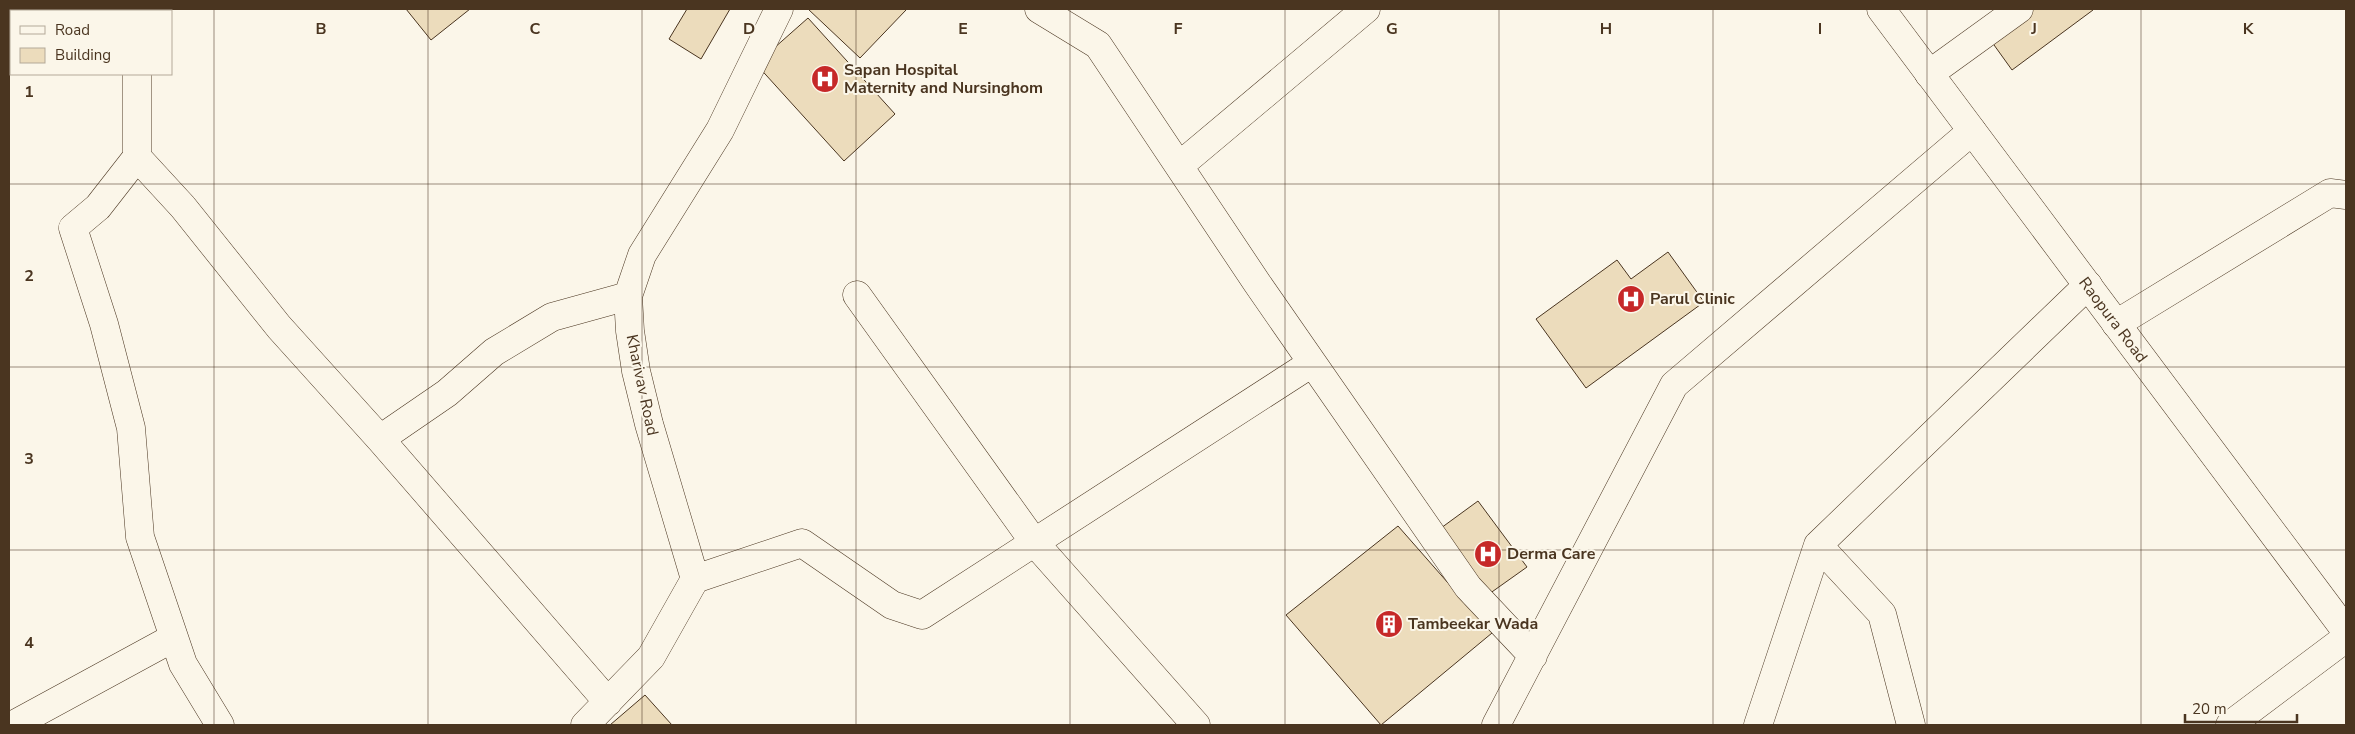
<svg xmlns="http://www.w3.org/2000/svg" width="2355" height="734" font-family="'Nunito Sans',sans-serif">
<rect width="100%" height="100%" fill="#fbf6e9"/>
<path fill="#ecdcbc" stroke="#4a3520" d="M406,9h64l-39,31z
M687,9h43l-29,50 -32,-20z
M808,9h97l1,1 -46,48z
M2028,9h64l1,1 -81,60 -23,-32z
M808,18l87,96 -51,47 -88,-97z
M1668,252l36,50 -118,86 -50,-69 81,-59 14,19z
M1478,501l49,66 -38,27 -48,-66z
M1398,526l94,107 -111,92 -95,-110z
M645,695l27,30h-62z"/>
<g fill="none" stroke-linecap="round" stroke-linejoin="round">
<g stroke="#4a3520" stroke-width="29">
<path id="street" d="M137,9v2
M1039,9l59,36 159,238 211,304 65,69
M137,74v83l-39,50 -25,21 31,96 27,104 9,109 43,127 37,61
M1929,74l90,-65
M137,157l46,50 96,120 101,112 67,-46 47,-41 58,-35 76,-21
M1179,166l187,-157
M857,295l177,247 162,183
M2116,324l214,-131 16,2
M380,439l228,263
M695,579l107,-36 90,62 30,10 390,-252
M13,725l160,-87
M585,725l66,-68 44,-78 -46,-155 -13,-53 -6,-40 -2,-35 14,-41 78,-125 59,-121
M1496,725l178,-340 298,-254
M1758,725l60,-180
M1911,725l-29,-111 -64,-69 270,-260
M2230,725l116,-87"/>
</g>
<g stroke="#4a3520" stroke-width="29">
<path id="primary" d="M1881,9l465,622"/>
</g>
<use href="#street" stroke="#fbf6e9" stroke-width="28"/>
<use href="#primary" stroke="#fbf6e9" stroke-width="28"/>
</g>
<path fill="none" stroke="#4a3520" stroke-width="1" stroke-opacity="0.55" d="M214,9v716M428,9v716M642,9v716M856,9v716M1070,9v716M1285,9v716M1499,9v716M1713,9v716M1927,9v716M2141,9v716M9,184h2337M9,367h2337M9,550h2337"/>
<defs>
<g id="hospital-disc" transform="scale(1.4375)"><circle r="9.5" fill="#c62828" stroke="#fbf6e9"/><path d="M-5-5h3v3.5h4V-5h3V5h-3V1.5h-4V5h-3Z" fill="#fff"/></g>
<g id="building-disc" transform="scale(1.4375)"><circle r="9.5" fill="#c62828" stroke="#fbf6e9"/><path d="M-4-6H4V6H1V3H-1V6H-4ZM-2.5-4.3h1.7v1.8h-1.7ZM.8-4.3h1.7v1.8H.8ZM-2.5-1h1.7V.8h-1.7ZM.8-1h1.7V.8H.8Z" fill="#fff"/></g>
</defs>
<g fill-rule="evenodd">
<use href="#hospital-disc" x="825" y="79"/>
<use href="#hospital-disc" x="1631" y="299"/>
<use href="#hospital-disc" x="1488" y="554"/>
<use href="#building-disc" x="1389" y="624"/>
</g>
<g text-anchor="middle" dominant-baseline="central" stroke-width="4" stroke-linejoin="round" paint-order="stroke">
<g font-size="16" font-weight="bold" fill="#4a3520" stroke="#fbf6e9" text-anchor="start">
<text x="844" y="70">Sapan Hospital<tspan x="844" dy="18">Maternity and Nursinghom</tspan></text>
<text x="1650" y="299">Parul Clinic</text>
<text x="1507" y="554">Derma Care</text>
<text x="1408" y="624">Tambeekar Wada</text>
</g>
<g font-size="16" fill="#4a3520" stroke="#fbf6e9">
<text transform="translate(2113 320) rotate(53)">Raopura Road</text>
<text transform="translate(642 385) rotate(78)">Kharivav Road</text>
</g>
</g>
<g font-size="16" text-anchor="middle" font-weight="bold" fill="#4a3520" stroke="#fbf6e9" stroke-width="4" stroke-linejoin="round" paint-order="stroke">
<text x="321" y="34">B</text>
<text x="535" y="34">C</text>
<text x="749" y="34">D</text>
<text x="963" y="34">E</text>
<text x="1178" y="34">F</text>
<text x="1392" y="34">G</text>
<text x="1606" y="34">H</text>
<text x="1820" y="34">I</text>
<text x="2034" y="34">J</text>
<text x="2248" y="34">K</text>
<text x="29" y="97">1</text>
<text x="29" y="281">2</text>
<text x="29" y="464">3</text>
<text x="29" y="648">4</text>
</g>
<rect width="2355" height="734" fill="none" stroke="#4a3520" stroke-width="20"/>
<rect x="10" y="10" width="162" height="65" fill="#fbf6e9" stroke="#b4a999"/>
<rect x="20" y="26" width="25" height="8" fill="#fbf6e9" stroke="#b4a999"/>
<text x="55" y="35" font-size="15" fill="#4a3520">Road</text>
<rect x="20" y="48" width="25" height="15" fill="#ecdcbc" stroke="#b4a999"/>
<text x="55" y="60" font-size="15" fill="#4a3520">Building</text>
<path d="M2185 714v8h112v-8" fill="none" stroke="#4a3520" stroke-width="2.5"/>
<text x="2192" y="714" font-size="15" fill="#4a3520" stroke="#fbf6e9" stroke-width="4" paint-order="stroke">20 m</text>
</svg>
